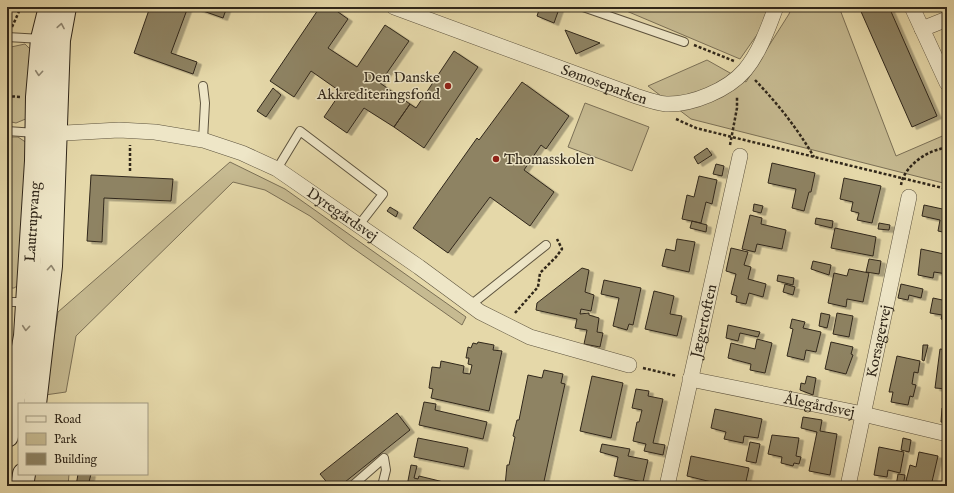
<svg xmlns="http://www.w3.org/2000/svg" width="954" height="493" font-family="'IM FELL English',serif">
<defs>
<filter id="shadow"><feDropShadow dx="4.5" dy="2.5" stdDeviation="0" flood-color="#0004"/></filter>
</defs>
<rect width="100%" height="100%" fill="#e5d8a9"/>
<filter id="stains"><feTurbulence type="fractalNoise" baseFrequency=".005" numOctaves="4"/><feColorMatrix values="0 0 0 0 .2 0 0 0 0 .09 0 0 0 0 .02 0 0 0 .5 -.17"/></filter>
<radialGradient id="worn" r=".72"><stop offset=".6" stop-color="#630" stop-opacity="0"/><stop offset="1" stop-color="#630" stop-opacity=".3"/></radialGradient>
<path fill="#c6ba91" stroke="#7b7056" d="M617,7h153l-9,22 -21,30z
M792,7h47l57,149 51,-22v50l-256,-65 -43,-33 59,-26 39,22 43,-68z
M25,44l9,9 -6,65 -12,5 -9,-2v-66l4,-8z
M585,103l64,24 -17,44 -64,-24z
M7,137h11l9,6 -5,140 -8,5h-7z
M230,162l55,27 181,128 -4,8 -112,-79 -40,-30 -45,-26 -32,-8 -157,154 -10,56 -21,3 13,-83z
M34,474h35l-1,12h-35z"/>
<path fill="#8e8364" stroke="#30271a" filter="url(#shadow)" d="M150,7h38l-17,46 26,9 -4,12 -59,-21z
M192,7h35l-4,11z
M320,7h11l17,12 -20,29 29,19 28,-42 24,16 -29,42 30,21 -16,23 -30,-19 -17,25 -23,-16 17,-25 -30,-21 -17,26 -24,-16z
M540,7h13l6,2 -5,14 -17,-7z
M859,7h30l48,109 -25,11z
M565,30l35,13 -24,11z
M454,51l24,16 -54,81 -30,-21 16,-23 6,4z
M522,82l47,34 -23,33 -5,-4 -17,25 30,22 -24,34 -40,-29 -42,56 -35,-25 64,-90 2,2z
M273,88l8,7 -15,22 -9,-6z
M707,148l5,7 -14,9 -4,-7z
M772,163l43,10 -4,19h-2l-5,19 -12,-3 4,-19 -28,-6z
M716,164l8,2 -2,10 -9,-2z
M91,175l82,4 -2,22 -67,-3 -2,44 -15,-1z
M699,176l18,4 -5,24 -6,-2 -5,21 -19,-4 5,-24 7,2z
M844,178l37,8 -9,37 -15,-3 2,-7 -8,-2 2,-9 -13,-3z
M754,204l9,2 -2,7 -8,-2z
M924,205l23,5v23l-9,-2 2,-11 -18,-4z
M390,207l8,5 -2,5 -9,-6z
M750,215l12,3 -1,6 25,6 -4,19 -25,-5 -2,8 -13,-3z
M816,218l17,3 -1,7 -17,-4z
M692,221l15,4 -1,7 -16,-4z
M879,223l11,2 -1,5 -11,-1z
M835,228l41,9 -3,19 -42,-8z
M677,239l18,3 -6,30 -27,-6 4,-17 9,2z
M946,247l1,27 -13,-2 -1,6 -15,-3 3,-26 23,5z
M731,248l17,4 -4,13 7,2 -3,12 18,5 -3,13 -14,-4 -3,11 -10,-2 1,-6 -6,-2 5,-20 -10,-3z
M869,259l12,2 -2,13 -13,-2z
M813,261l18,4 -2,10 -18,-6z
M582,268l7,2 -4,22 9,3 -3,16 -10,-2 -1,5 9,-1v2l10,3 -2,14 6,1 -3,14 -16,-3 3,-14 -12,-2 2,-9 -41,-9 1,-7z
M849,269l20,4 -6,29 -16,-3 -1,8 -18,-4 6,-30 13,3z
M778,275l16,3 -1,7 -16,-4z
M604,280l37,8 -8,37 -4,-1 -2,6 -14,-4 6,-28 -18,-4z
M785,284l10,3 -2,8 -10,-3z
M901,284l22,5 -2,9 -12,-3 -1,5 -10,-2z
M654,291l20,5 -4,18 12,2 -5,20 -32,-7z
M933,298l14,3v20l-6,-2 1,-4 -12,-2z
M821,313l9,2 -3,13 -8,-2z
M837,313l16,3 -4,21 -16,-3z
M792,319l13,3 -2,6 18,4 -5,20 -10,-2 -2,10 -17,-4 6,-27 -3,-1z
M728,325l32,7 -2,5 -18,-4 -2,8 -12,-3z
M757,339l15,4 -7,30 -15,-3 1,-6 -23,-6 3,-15 24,6z
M478,342l16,3 -1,5 9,1 -13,60 -58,-13 2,-9 -4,-1 3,-21 8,1 1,-7 23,5 -1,7 7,1 2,-9 -4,-1 1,-6h-3l2,-11 3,1 2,-5 4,1z
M831,342l22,5 -2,7 2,1 -7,19 -21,-5z
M923,345h5l-4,16 -2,-1z
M940,349l7,1v39l-12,-1z
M897,356l23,5 -2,12 -4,-1 -2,12 4,1 -3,12 -3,-1 -2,9 -17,-3 2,-10h-4z
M544,370l19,4 -2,9 4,1 -22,102h-38l2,-21h2l6,-28 -2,-1 4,-16h2l9,-45 14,3z
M592,376l31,7 -12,55 -31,-7z
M807,376l9,2 -3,17 -13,-5 1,-7 4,1z
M636,389l13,2 -1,5 15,3 -10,44 12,2 -2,10 -19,-4 2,-7 -13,-3 4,-19h2l3,-12 -10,-2z
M424,402l12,2 -1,6 52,12 -4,17 -64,-14z
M942,408l5,1v14l-6,-1z
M715,409l47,10 -4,19 -14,-2 -1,7 -19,-4 2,-7 -15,-4z
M397,413l13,17 -70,56h-10l-10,-12z
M803,417l19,3 -2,11 17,3 -7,41 -21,-4 8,-39 -16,-4z
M772,435l27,3 -3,18 5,1 -2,7 -5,-1 -1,3 -12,-3 1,-6 -14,-3z
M418,438l50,10 -4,19 -50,-10z
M903,438l8,2 -2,12 -8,-2z
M750,442l10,2 -4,19 -10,-2z
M602,444l28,5 -2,7 20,4 -5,22 -29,-6 4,-19 -18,-5z
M879,447l25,5 -4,21 -12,-3 -1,7 -13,-2z
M919,452l19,4 -7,30 -25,-5 4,-16 6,2z
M691,456l58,12 -4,18h-17l-41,-10z
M411,465l6,1 -3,12 4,1 1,-3 41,10h-53z
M78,474h13l-3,12h-12z
M898,474l7,1 -2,11h-7z"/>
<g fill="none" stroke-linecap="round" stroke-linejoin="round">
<g stroke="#5d533e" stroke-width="10">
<path id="lane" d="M583,7l101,35
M7,37l35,2
M7,131l29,2
M203,140l2,-37 -2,-17
M277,169l23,-38 83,63 -24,31
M7,302h20
M472,304l74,-59
M352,486l32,-28 2,12 -4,16"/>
</g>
<g stroke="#5d533e" stroke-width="16">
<g id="street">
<path id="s1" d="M394,7l242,89c9,3 20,7 30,8 26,1 62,-14 79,-34 15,-18 23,-42 31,-63"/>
<path d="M912,7l35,76"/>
<path d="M922,29l25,-10"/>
<path id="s2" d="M47,134l72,-4 36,2 48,8 39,13 35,16 142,98 61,45 50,25 99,28"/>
<path id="s3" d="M690,379l173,35 84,20"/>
<path id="s4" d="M667,486l73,-330"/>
<path id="s5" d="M848,486l61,-289"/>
</g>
</g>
<g stroke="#30271a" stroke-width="24">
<g id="secondary">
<path d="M35,404l16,-138 8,-226 6,-33"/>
<path id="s6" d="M7,436l18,-100 11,-175 1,-64 5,-58 8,-32"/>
<path d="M22,486l2,-12"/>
</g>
</g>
<path stroke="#30271a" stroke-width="2.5" stroke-dasharray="3 2" stroke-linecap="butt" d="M12,27l9,-20
M694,45l40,16
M755,80c23,24 42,48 59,77
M7,96l13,1
M676,119l20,9 36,9 215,52
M730,145l7,-37v-12
M130,171v-26
M901,185c3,-19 27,-36 46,-37
M515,313l23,-26 2,-14 16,-16 6,-8 -5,-10
M643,368l34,8"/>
<use href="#lane" stroke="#eee6c7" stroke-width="8"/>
<use href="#street" stroke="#eee6c7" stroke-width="15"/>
<use href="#secondary" stroke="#eee6c7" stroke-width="22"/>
</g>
<defs><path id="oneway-chevron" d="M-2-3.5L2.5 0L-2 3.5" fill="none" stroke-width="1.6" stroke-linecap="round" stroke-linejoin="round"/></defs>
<g stroke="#8f8670">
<use href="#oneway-chevron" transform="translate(61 26) rotate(-80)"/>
<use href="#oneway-chevron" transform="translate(39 73) rotate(95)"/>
<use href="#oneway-chevron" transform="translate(51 268) rotate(-85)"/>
<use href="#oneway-chevron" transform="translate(26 328) rotate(95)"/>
</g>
<g fill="#8f2418" stroke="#eee6c7" stroke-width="1.5">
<circle cx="448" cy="86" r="4"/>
<circle cx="496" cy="159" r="4"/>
</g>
<g text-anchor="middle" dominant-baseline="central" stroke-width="3" stroke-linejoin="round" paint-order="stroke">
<g font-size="15" fill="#30271a" stroke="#eee6c7" text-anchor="end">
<text x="440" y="77">Den Danske<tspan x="440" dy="17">Akkrediteringsfond</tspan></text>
<text x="504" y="159" text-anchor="start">Thomasskolen</text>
</g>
<g font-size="15" fill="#30271a" stroke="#eee6c7">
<text stroke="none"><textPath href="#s1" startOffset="224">Sømoseparken</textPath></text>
<text stroke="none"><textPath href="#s2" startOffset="316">Dyregårdsvej</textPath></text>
<text stroke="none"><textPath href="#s6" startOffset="216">Lautrupvang</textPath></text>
<text stroke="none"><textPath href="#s4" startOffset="169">Jægertoften</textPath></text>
<text stroke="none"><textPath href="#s5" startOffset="148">Korsagervej</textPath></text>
<text stroke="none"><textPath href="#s3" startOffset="132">Ålegårdsvej</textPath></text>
</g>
</g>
<rect width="954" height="493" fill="none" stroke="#e5d8a9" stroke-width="24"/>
<rect x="8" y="8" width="938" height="477" fill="none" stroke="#30271a" stroke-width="2"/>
<rect x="12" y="12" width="930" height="469" fill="none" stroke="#30271a"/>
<rect x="18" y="403" width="130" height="72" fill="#eee6c7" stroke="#a29a82"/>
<rect x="26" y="416" width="20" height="6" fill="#eee6c7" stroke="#a29a82"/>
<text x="54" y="423" font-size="12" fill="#30271a">Road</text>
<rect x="26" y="433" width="20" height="12" fill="#c6ba91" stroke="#a29a82"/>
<text x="54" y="443" font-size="12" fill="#30271a">Park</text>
<rect x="26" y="453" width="20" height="12" fill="#8e8364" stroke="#a29a82"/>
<text x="54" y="463" font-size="12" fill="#30271a">Building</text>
<rect width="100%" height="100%" filter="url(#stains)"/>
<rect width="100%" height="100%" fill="url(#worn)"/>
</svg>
